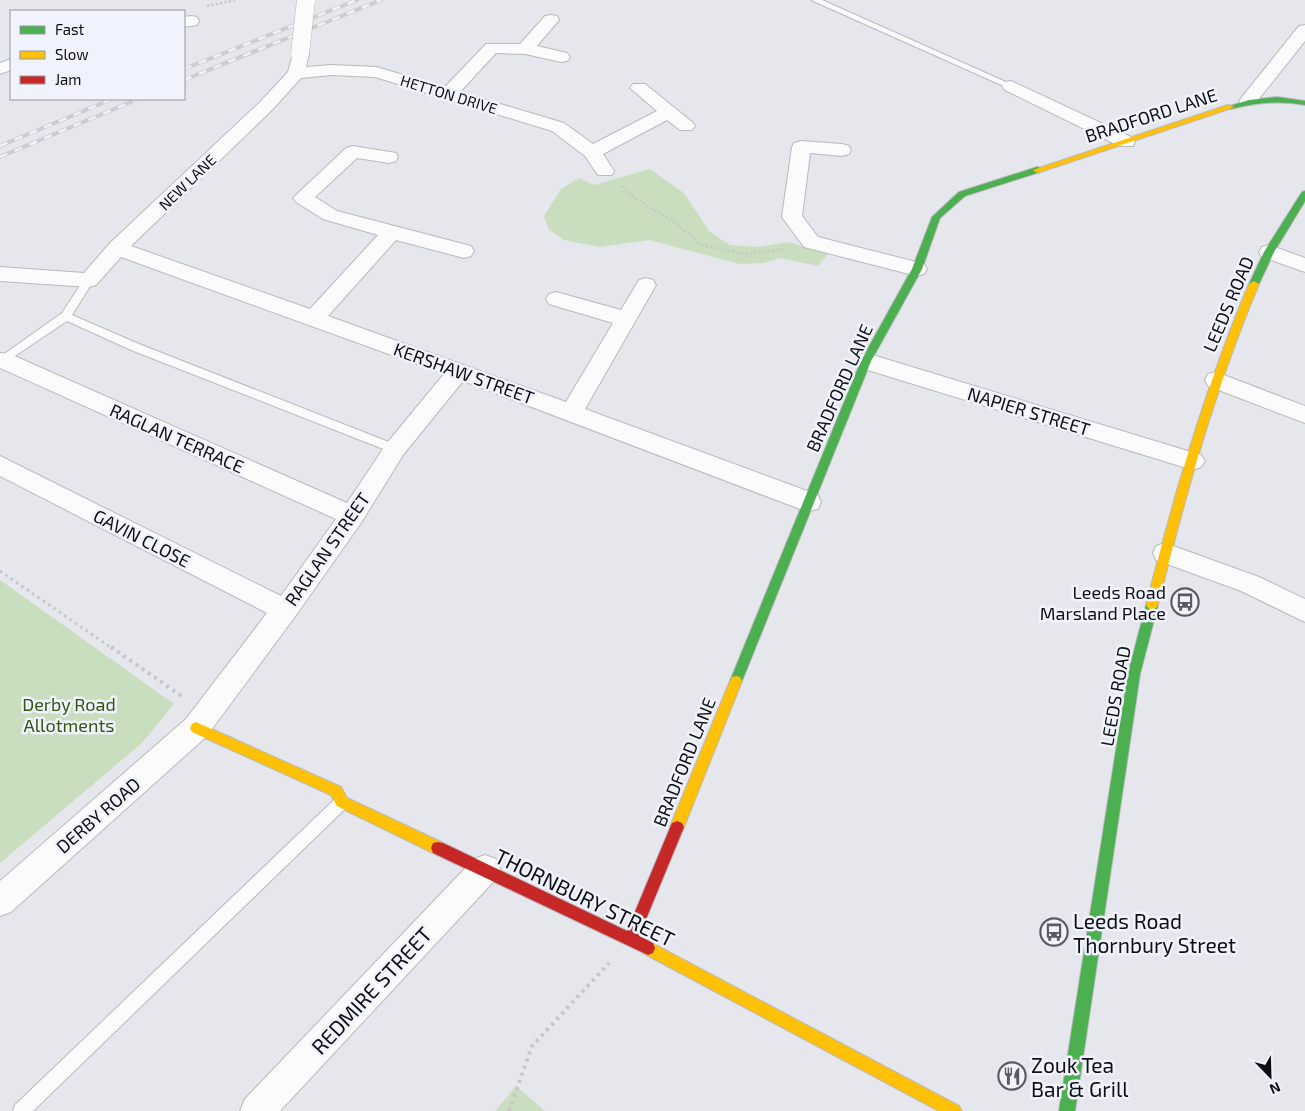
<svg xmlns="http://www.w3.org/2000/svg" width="1305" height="1111" font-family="'Exo 2',sans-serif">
<rect width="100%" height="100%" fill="#e6e7ed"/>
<path fill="#c9debf" d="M650,169l34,24 26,39 20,13 28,2 31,-5 39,12 -10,12 -38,-8 -16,5 -24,1 -91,-24 -49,7 -36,-7 -15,-10 -5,-14 17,-27 18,-11 15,7z
M0,580l174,124 -32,39 -142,120z
M516,1086l29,25h-50z"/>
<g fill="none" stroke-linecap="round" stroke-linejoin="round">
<g stroke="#b9b9be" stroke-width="2">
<path id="lane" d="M811,0h11l193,86 -7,2z
M89,277l5,3 -22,35 67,29 260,102 2,3 -2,3h-8l-260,-102 -64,-29 -67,45v-9l62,-44 23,-35z
M342,795l5,2 2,5 -2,5 -314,304h-20l2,-6 322,-308z"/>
</g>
<g stroke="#b9b9be" stroke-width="2">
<path id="street" d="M551,15l6,1 2,4 -22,26 30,7 3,4 -3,4 -6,1 -36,-8 -29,-1 -36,39 104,31 29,21 64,-33 -27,-23 3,-4h12l47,38 3,4 -3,4h-12l-13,-10 -64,34 11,17 -2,4h-14l-13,-19 -33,-25 -177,-54 -43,-2 -31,3 -29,32 -141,136 179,63 68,-74 -55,-16 -27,-17 -3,-4 53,-50 7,-2 43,7 2,4 -2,4 -7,2 -32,-5 -42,39 22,14 134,35 3,5 -3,5 -7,2 -68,-18 -68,76 238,86 47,-79 -64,-19 -3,-5 3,-5 7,-2 65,18 18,-30 7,-2 7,2 3,5 -71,124 233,86 3,7 -3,7 -9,2 -9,-2 -337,-128 -60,74 -42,68 -67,95 -88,119 -195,175 -11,4v-35l186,-162 81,-106 -267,-137v-20l281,140 55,-77 -336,-151v-15l10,1 337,149 40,-60 57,-69 -323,-117 -25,28 -7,2 -89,-6v-14l84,6 26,-30 150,-141 28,-30 6,-22h12l3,4 -3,13 26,-2 44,2 69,20 41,-43h34l25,-28z
M191,16l6,1 2,4 -2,4 -13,2v-10z
M1305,25v16l-51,64h-12l-3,-4 3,-4 57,-71z
M11,59v11l-11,4v-11z
M1011,81l122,57 2,4 -2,4h-14l-114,-56 -3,-4 3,-4z
M801,141l41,3 7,2 2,4 -2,4 -7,2 -32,-3 -8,63 16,21 106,27 3,5 -3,5 -7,2 -113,-29 -22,-30 10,-70 2,-4z
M1269,245l36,13v14l-43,-15 -3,-5 3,-5z
M866,353l335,102 4,6 -4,6 -8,3 -335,-103 -3,-6 3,-6z
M1216,372l89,34v17l-97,-37 -3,-6 3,-6z
M1165,543l94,34 46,22v23l-64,-31 -85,-31 -3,-7 3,-7z
M485,855l11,4 4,10 -4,10 -216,232h-40l5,-12 229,-240z"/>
</g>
<g stroke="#b9b9be" stroke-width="2">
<path id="fast" d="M1277,97l28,4v4c-26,-5 -49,-2 -74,4l-4,-2 22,-7z
M1037,167l3,1v4l-75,24 -25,22 -18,51 -51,92 -129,320 -2,4 -4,1 -4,-1 -2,-4 131,-320 51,-92 20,-52 27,-25z
M1305,191v10l-31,51 -15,32 -2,2h-6l-2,-2 15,-32 38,-60z
M1152,600l4,2 2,3 -18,69 -65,437h-16l69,-437 18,-69 2,-3z"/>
</g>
<g stroke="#b9b9be" stroke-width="2">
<path id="slow" d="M1228,105l7,2 -198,66 -4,-3z
M1254,281l5,3c-44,104 -74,212 -101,321l-2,3 -4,2 -4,-2 -2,-3c28,-109 59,-217 103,-321z
M736,676l4,1 2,4 -58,146 -2,4 -5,2 -5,-2 -2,-4 60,-146 2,-4z
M196,722l145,65 6,11 96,45 2,5 -2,5 -5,1 -5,-1 -96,-47 -6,-11 -139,-63 -2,-4 2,-4z
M648,941l311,165 3,5h-23l-296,-158 -2,-5 2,-5z"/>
</g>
<g stroke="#b9b9be" stroke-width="2">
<path id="jam" d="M677,821l5,2 2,4 -45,109 14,7 2,5 -2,5 -5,2 -215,-102 -2,-5 2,-5 5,-1 5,1 184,88 45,-108z"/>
</g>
<path stroke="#c6c6c9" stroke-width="2.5" stroke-dasharray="2 2.5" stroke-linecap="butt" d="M207,6l28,-6
M622,186l13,12 42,26 25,21 43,9 39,-5"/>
<path stroke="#c6c6c9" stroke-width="3" stroke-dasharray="2.5 4" stroke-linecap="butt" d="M0,571l113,78"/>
<path stroke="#c6c6c9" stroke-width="4" stroke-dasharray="3 4.5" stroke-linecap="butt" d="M111,647l72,50
M509,1111l23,-65 77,-83"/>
<use href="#lane" fill="#fbfbfc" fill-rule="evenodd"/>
<use href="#street" fill="#fbfbfc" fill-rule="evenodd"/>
<use href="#fast" fill="#4caf50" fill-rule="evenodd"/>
<use href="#slow" fill="#ffc107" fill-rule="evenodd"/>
<use href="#jam" fill="#c62828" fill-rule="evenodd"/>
<g stroke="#cccdce" stroke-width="4">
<path id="rail" d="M184,69l173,-69
M184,80l197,-80
M0,146l112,-47
M0,157l138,-58"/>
</g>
<use href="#rail" stroke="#f0f3fd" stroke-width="2.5" stroke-dasharray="8" stroke-linecap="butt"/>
<g stroke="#b9b9be" stroke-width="19" stroke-linecap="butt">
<path id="street-bridge" d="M300,54l6,-54"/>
</g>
<use href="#street-bridge" stroke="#fbfbfc" stroke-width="18"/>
</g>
<defs>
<g id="bus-ring" transform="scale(1.4375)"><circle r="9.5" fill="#f0f3fd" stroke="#5a5b5f" stroke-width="1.5"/><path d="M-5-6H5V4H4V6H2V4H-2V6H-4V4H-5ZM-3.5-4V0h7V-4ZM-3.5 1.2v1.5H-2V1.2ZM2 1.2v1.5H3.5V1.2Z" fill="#5a5b5f"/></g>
<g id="restaurant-ring" transform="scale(1.4375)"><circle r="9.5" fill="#f0f3fd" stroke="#5a5b5f" stroke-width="1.5"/><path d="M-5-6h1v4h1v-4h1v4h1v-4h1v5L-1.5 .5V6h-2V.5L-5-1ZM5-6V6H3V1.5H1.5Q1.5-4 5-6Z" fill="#5a5b5f"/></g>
</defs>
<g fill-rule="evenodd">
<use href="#bus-ring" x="1185" y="602"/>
<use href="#bus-ring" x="1054" y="932"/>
<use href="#restaurant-ring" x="1012" y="1076"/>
</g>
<g text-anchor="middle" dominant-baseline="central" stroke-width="5" stroke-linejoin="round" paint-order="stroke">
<g font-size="15" fill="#0e0f12" stroke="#f0f3fd">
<text transform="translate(449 94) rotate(17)">HETTON DRIVE</text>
<text transform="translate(187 182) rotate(-44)">NEW LANE</text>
</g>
<g font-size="18" fill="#0e0f12" stroke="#f0f3fd">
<text transform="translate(1151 115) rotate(-18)">BRADFORD LANE</text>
<text transform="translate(1228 304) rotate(-67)">LEEDS ROAD</text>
<text transform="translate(464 373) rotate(20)">KERSHAW STREET</text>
<text transform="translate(839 388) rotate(-66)">BRADFORD LANE</text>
<text transform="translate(1029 411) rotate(17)">NAPIER STREET</text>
<text transform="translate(177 438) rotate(24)">RAGLAN TERRACE</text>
<text transform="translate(142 538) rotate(27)">GAVIN CLOSE</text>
<text transform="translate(327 549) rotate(-55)">RAGLAN STREET</text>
<text transform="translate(1115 696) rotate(-80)">LEEDS ROAD</text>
<text transform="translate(684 762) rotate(-68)">BRADFORD LANE</text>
<text transform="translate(98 815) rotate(-41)">DERBY ROAD</text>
</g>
<g font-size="18" fill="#0e0f12" stroke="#f0f3fd" text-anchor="end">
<text x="1166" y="592">Leeds Road<tspan x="1166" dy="21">Marsland Place</tspan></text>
</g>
<g font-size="18" fill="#31570e" stroke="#f0f3fd">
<text x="69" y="704">Derby Road<tspan x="69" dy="21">Allotments</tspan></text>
</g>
<g font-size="21" fill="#0e0f12" stroke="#f0f3fd">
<text transform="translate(585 897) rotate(26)">THORNBURY STREET</text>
<text transform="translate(371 990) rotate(-47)">REDMIRE STREET</text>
</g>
<g font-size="21" fill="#0e0f12" stroke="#f0f3fd" text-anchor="start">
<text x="1073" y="920">Leeds Road<tspan x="1073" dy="24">Thornbury Street</tspan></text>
<text x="1031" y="1064">Zouk Tea<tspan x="1031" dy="24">Bar &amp; Grill</tspan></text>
</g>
</g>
<rect x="10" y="10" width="175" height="90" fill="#f0f3fd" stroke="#96989f"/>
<rect x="20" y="26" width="25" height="8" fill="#4caf50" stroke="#96989f"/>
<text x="55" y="35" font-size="15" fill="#0e0f12">Fast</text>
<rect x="20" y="51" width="25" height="8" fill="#ffc107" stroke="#96989f"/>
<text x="55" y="60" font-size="15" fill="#0e0f12">Slow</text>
<rect x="20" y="76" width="25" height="8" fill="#c62828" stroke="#96989f"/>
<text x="55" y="85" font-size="15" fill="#0e0f12">Jam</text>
<g transform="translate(1270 1076) rotate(157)" stroke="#f0f3fd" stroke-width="4" paint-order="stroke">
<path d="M0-4L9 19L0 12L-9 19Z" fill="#0e0f12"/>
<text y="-8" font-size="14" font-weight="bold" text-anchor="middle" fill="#0e0f12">N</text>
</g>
</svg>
